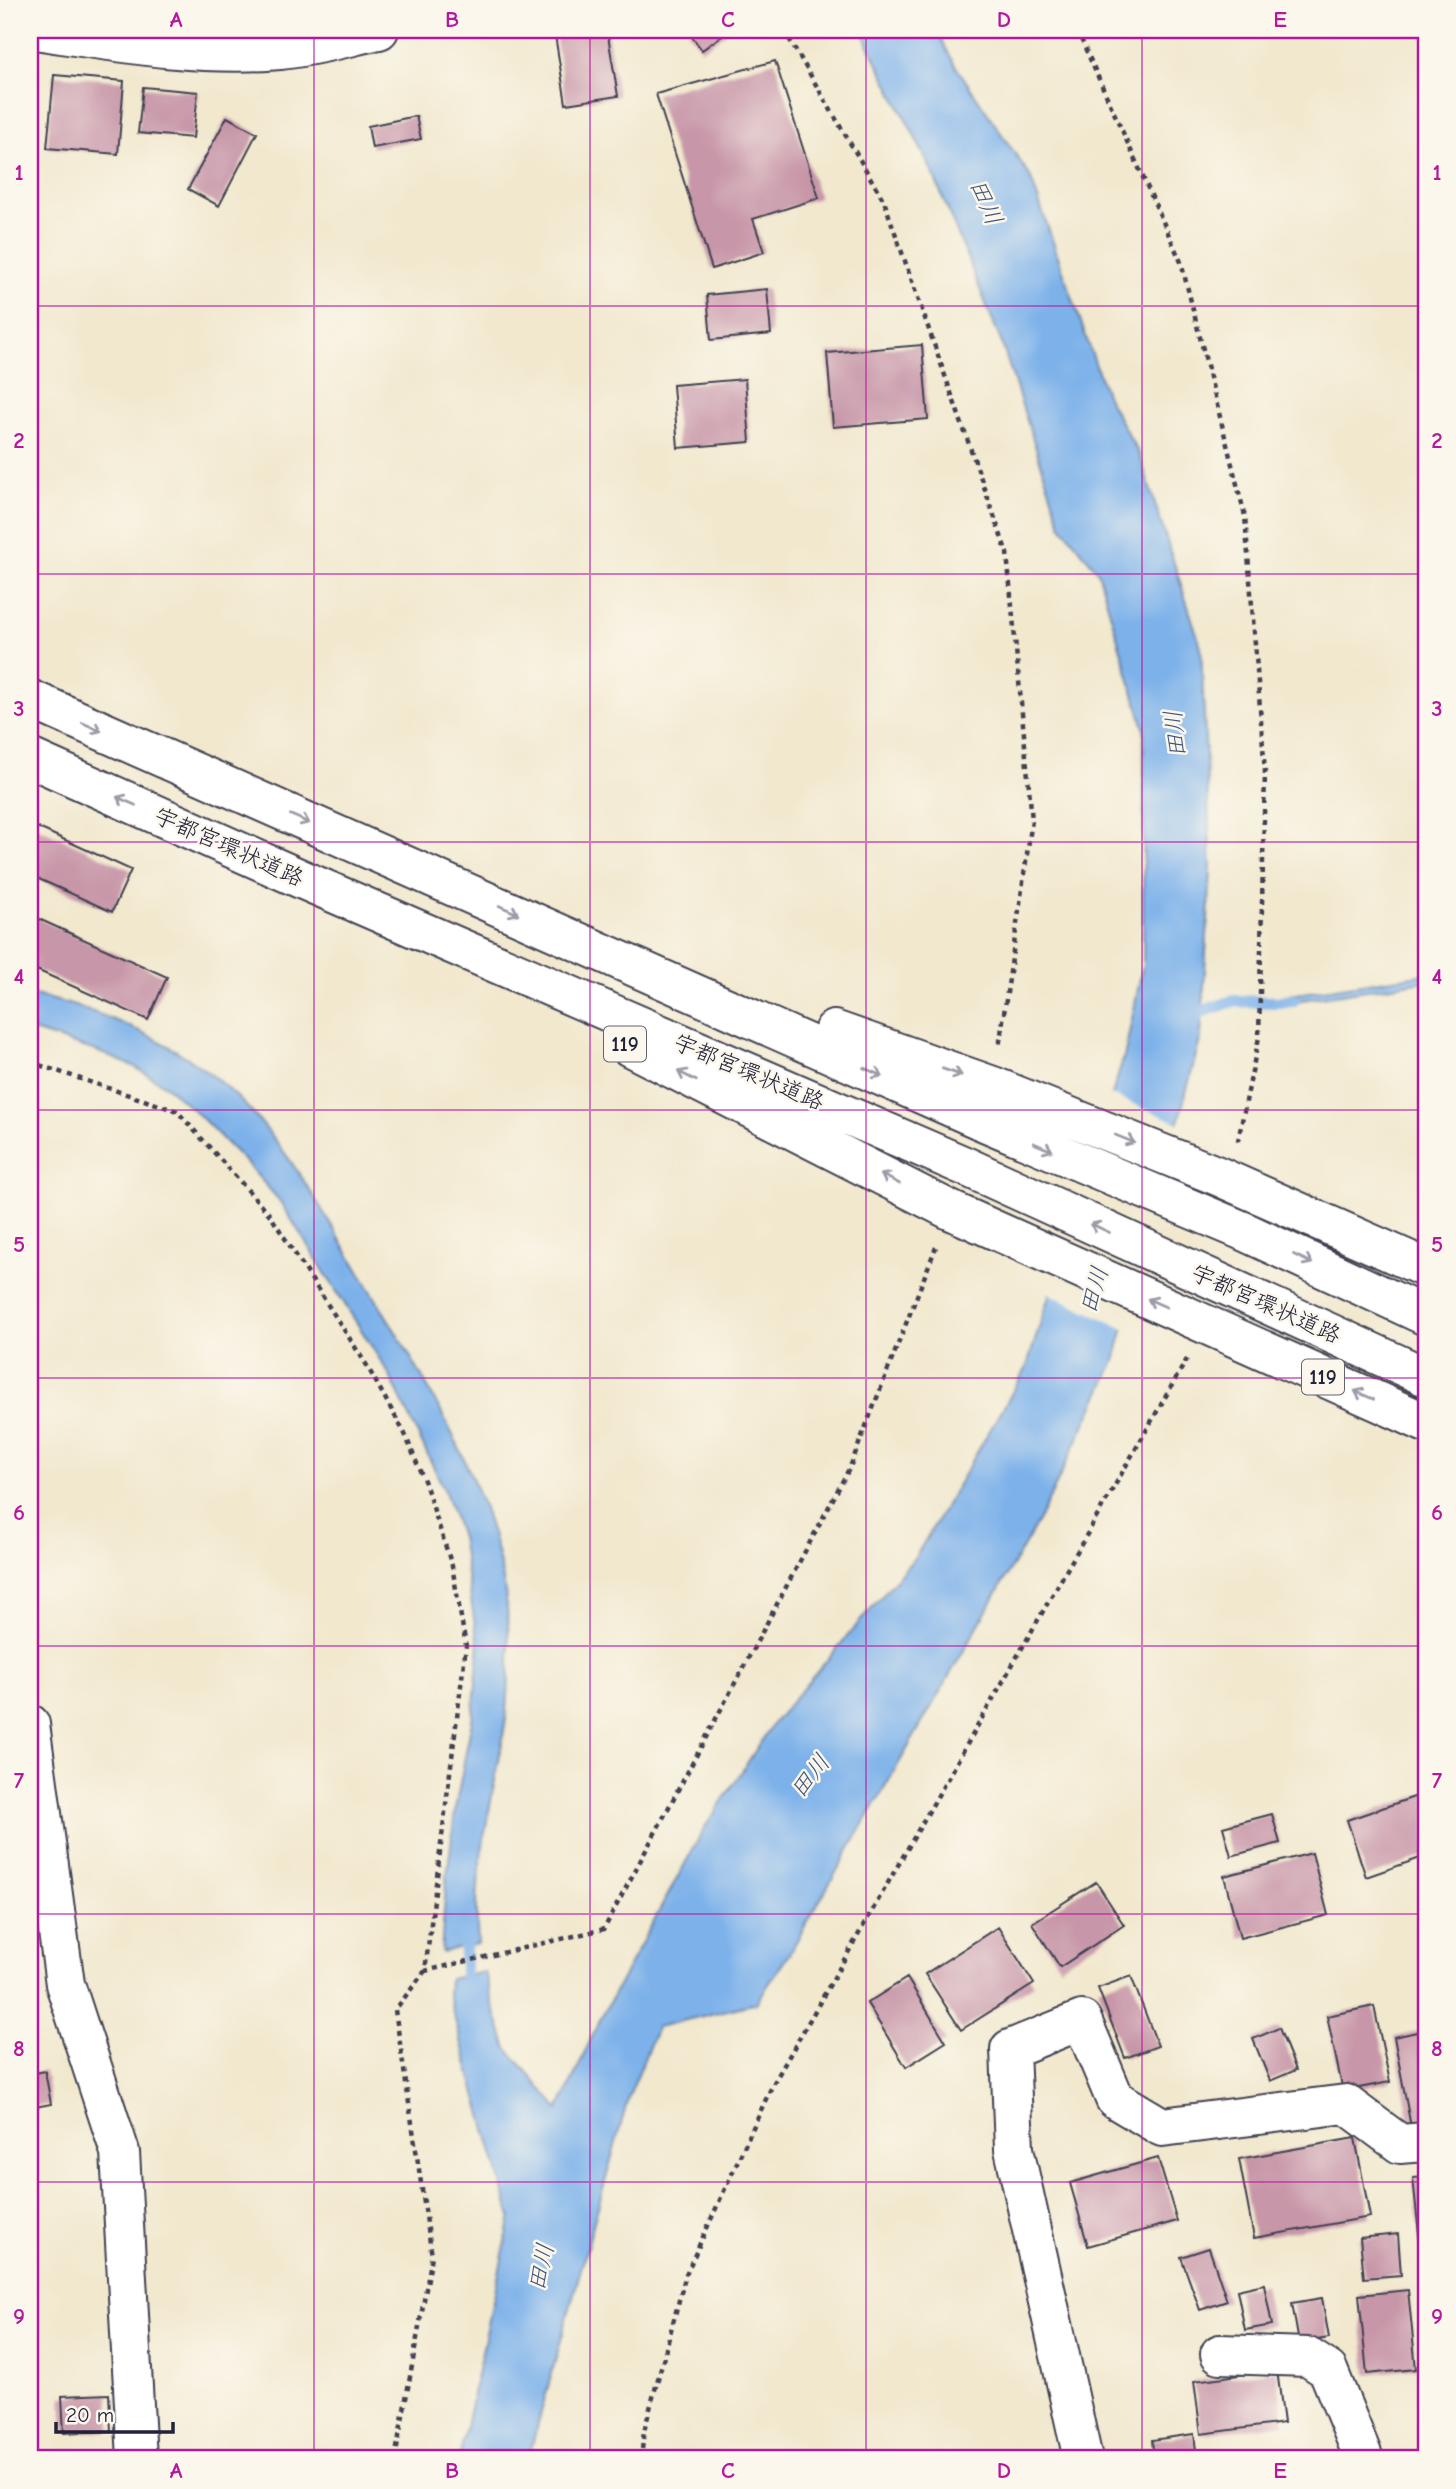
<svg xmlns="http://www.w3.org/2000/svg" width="1456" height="2489" font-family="'Comic Neue','Klee One',sans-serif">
<rect width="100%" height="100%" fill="#fbf7ec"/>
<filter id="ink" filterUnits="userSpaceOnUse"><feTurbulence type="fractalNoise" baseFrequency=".0143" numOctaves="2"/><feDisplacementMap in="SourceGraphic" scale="14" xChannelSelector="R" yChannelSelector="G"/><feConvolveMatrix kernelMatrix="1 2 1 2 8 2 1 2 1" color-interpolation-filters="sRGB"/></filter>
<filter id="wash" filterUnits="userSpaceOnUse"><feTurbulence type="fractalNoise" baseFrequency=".00686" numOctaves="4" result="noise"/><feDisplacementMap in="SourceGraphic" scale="28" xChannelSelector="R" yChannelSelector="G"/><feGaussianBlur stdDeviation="1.57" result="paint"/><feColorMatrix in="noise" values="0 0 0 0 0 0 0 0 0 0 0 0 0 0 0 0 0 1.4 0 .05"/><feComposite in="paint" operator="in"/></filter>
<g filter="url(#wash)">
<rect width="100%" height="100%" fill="#f1e8ce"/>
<path fill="#7bb1ea" stroke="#4e6a92" stroke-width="2" d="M861,30h75l19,35 75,111 77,221 32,57 62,193 10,223 -10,166 -86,325 -75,157 -251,436 -33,49 -99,24 -29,72 -100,360h-69l52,-242 -63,-222 1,-16 36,-7 8,34 14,42 52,62 40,-89 105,-192 70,-107 142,-166 110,-187 99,-316 18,-89 1,-236 -46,-156 -37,-47 -60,-184 -69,-170z
M1426,974v7l-137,21 -9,4 -1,-6 11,-5z
M30,994c70,16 137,43 193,90 57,49 94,118 133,182 63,105 145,229 152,355 2,37 2,80 -5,116 -12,73 -31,132 -25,207l-37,8 5,-68 10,-80 17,-89 6,-65 -18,-113 -17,-48 -55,-115 -110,-174 -31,-35 -50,-51 -32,-28 -33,-20 -37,-15 -66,-21z"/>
<path fill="#f1e8ce" d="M1109,1094l72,30 -54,206 -81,-38z"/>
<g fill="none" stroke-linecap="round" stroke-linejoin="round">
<path stroke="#7bb1ea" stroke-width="12" d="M1189,1016l44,-15 45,1 16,-2
M465,1991v-59"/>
</g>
<g id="blocks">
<path fill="#c796a8" d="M585,30h22l11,66 -52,8 -11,-69z
M687,30h43l-28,20z
M775,61l44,137 -66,21 11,33 -52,17 -56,-175z
M54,75l70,6 -6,73 -71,-6z
M143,87l55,5 -5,46 -55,-5z
M416,116l5,23 -49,9 -4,-22z
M227,117l30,16 -38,73 -31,-17z
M767,289l4,45 -60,6 -4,-45z
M922,345l6,74 -95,8 -6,-74z
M745,379l5,63 -72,6 -5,-63z
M30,824l101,46 -19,42 -82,-37z
M30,915l137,62 -19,43 -118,-53z
M1426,1793v63l-60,21 -19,-57z
M1272,1814l8,29 -49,13 -8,-29z
M1312,1853l16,62 -88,23 -16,-62z
M1096,1882l28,43 -64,42 -28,-44z
M998,1927l36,57 -73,46 -36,-56z
M1131,1976l27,70 -33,12 -27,-70z
M907,1978l39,64 -40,25 -39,-64z
M1374,2006l16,76 -47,9 -16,-75z
M1279,2028l17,42 -26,11 -17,-42z
M1426,2030v94l-15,3 -17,-90z
M45,2071l6,33 -21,4v-34z
M1355,2138l15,79 -116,21 -15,-79z
M1158,2158l19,63 -89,25 -18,-63z
M1426,2177v76h-5l-8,-75z
M1398,2234l3,41 -37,3 -4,-40z
M1209,2248l18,53 -27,9 -19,-53z
M1264,2284l8,41 -27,5 -8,-40z
M1408,2290l8,79 -49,5 -8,-79z
M1322,2298l7,40 -30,5 -7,-40z
M1277,2370l7,53 -83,11 -7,-53z
M109,2394l2,37 -47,2 -2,-37z
M1194,2434l3,25h-43l-2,-19z"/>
</g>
</g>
<g filter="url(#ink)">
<use href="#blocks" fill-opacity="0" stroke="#414051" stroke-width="2"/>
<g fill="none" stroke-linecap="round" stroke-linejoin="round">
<g stroke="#414051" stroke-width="42">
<path id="minor" d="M30,1724l35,260 55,168 17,307
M1220,2354l88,3 20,13 36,89
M1083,2459l-69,-310 -4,-100 72,-29 33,79 47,28 184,-23 54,40 26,-2"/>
</g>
<g stroke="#414051" stroke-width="42">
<path id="tertiary" d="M35,30c81,12 162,27 245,20 33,-3 67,-13 99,-20"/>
</g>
<g stroke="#414051" stroke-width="42">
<path id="trunk" d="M30,699l950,421 261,110 185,86
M30,758l271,121 666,288 459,210
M834,1030l159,56 225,90 208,92
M630,1047l320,163 476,213"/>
</g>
<path stroke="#414051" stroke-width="4.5" stroke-dasharray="5 5" stroke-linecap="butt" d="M784,30l100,171 123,352 25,267 -33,228
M1077,30l104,232 64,254 20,256 -6,265 -21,104
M30,1062l147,49 93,104 96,149 39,70 20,49 27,83 14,80 -41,325 179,-42 246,-462 86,-220
M395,2459l37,-203 -37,-246 30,-39
M641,2459l3,-28 42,-157 86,-188 415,-727"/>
<use href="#minor" stroke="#fff" stroke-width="38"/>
<use href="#tertiary" stroke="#fff" stroke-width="38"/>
<use href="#trunk" stroke="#fff" stroke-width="38"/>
</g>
<defs><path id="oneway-shaft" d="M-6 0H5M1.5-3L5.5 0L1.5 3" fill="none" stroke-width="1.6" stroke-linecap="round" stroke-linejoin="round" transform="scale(1.75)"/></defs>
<g stroke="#9c9ca7">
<use href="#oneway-shaft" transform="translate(92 727) rotate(24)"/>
<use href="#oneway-shaft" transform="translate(126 801) rotate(-156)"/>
<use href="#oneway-shaft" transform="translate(300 819) rotate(24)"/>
<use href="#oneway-shaft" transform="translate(509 910) rotate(24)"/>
<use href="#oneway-shaft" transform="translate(873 1072) rotate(24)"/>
<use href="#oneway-shaft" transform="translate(952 1072) rotate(19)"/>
<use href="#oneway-shaft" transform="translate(687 1076) rotate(-153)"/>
<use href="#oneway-shaft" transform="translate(1125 1139) rotate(22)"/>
<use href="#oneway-shaft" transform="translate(1043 1147) rotate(23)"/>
<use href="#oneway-shaft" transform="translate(890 1179) rotate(-153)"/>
<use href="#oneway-shaft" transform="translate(1100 1228) rotate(-155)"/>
<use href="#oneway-shaft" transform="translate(1303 1259) rotate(25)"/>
<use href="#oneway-shaft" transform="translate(1157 1303) rotate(-156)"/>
<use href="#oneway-shaft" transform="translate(1364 1395) rotate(-156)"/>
</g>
</g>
<path fill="none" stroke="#b5179e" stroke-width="2" stroke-opacity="0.55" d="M314,30v2429M590,30v2429M866,30v2429M1142,30v2429M30,306h1396M30,574h1396M30,842h1396M30,1110h1396M30,1378h1396M30,1646h1396M30,1914h1396M30,2182h1396"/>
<g text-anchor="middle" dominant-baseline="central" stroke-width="5" stroke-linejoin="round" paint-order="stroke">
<g fill="#fbf7ec" stroke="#636270" stroke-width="2">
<rect x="604" y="1026.5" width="42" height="35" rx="5"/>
<rect x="1302" y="1359.5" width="42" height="35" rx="5"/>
</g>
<g font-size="21" font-weight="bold" fill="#22223b">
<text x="625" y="1044">119</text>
<text x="1323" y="1377">119</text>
</g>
<g font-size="23" fill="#22223b" stroke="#fbf7ec">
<text transform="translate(229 847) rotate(24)">宇都宮環状道路</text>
<text transform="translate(749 1072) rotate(23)">宇都宮環状道路</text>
<text transform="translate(1266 1304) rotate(24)">宇都宮環状道路</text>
</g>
<g font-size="24" font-style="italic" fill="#415478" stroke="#fbf7ec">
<text transform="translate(986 202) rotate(66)">田川</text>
<text transform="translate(1175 734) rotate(-96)">田川</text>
<text transform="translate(1094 1290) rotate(-74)">田川</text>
<text transform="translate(810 1776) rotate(-52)">田川</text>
<text transform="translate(541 2267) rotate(-78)">田川</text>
</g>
</g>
<rect width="1456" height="2489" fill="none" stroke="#fbf7ec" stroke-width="77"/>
<path d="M56 2422v10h117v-10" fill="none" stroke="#22223b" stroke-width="3.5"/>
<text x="66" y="2422" font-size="21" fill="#22223b" stroke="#fbf7ec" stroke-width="5" paint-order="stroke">20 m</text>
<rect x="38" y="38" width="1380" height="2412" fill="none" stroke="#b5179e" stroke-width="2.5"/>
<g font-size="23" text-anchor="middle" font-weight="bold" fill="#b5179e">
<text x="176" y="27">A</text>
<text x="452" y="27">B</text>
<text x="728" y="27">C</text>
<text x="1004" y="27">D</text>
<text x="1280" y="27">E</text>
<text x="19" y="180">1</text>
<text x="1437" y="180">1</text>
<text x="19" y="448">2</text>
<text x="1437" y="448">2</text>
<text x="19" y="716">3</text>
<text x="1437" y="716">3</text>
<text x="19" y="984">4</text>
<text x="1437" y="984">4</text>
<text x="19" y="1252">5</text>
<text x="1437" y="1252">5</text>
<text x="19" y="1520">6</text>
<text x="1437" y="1520">6</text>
<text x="19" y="1788">7</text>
<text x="1437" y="1788">7</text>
<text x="19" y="2056">8</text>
<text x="1437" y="2056">8</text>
<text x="19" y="2324">9</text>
<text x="1437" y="2324">9</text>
<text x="176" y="2478">A</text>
<text x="452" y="2478">B</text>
<text x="728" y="2478">C</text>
<text x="1004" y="2478">D</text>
<text x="1280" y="2478">E</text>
</g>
</svg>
